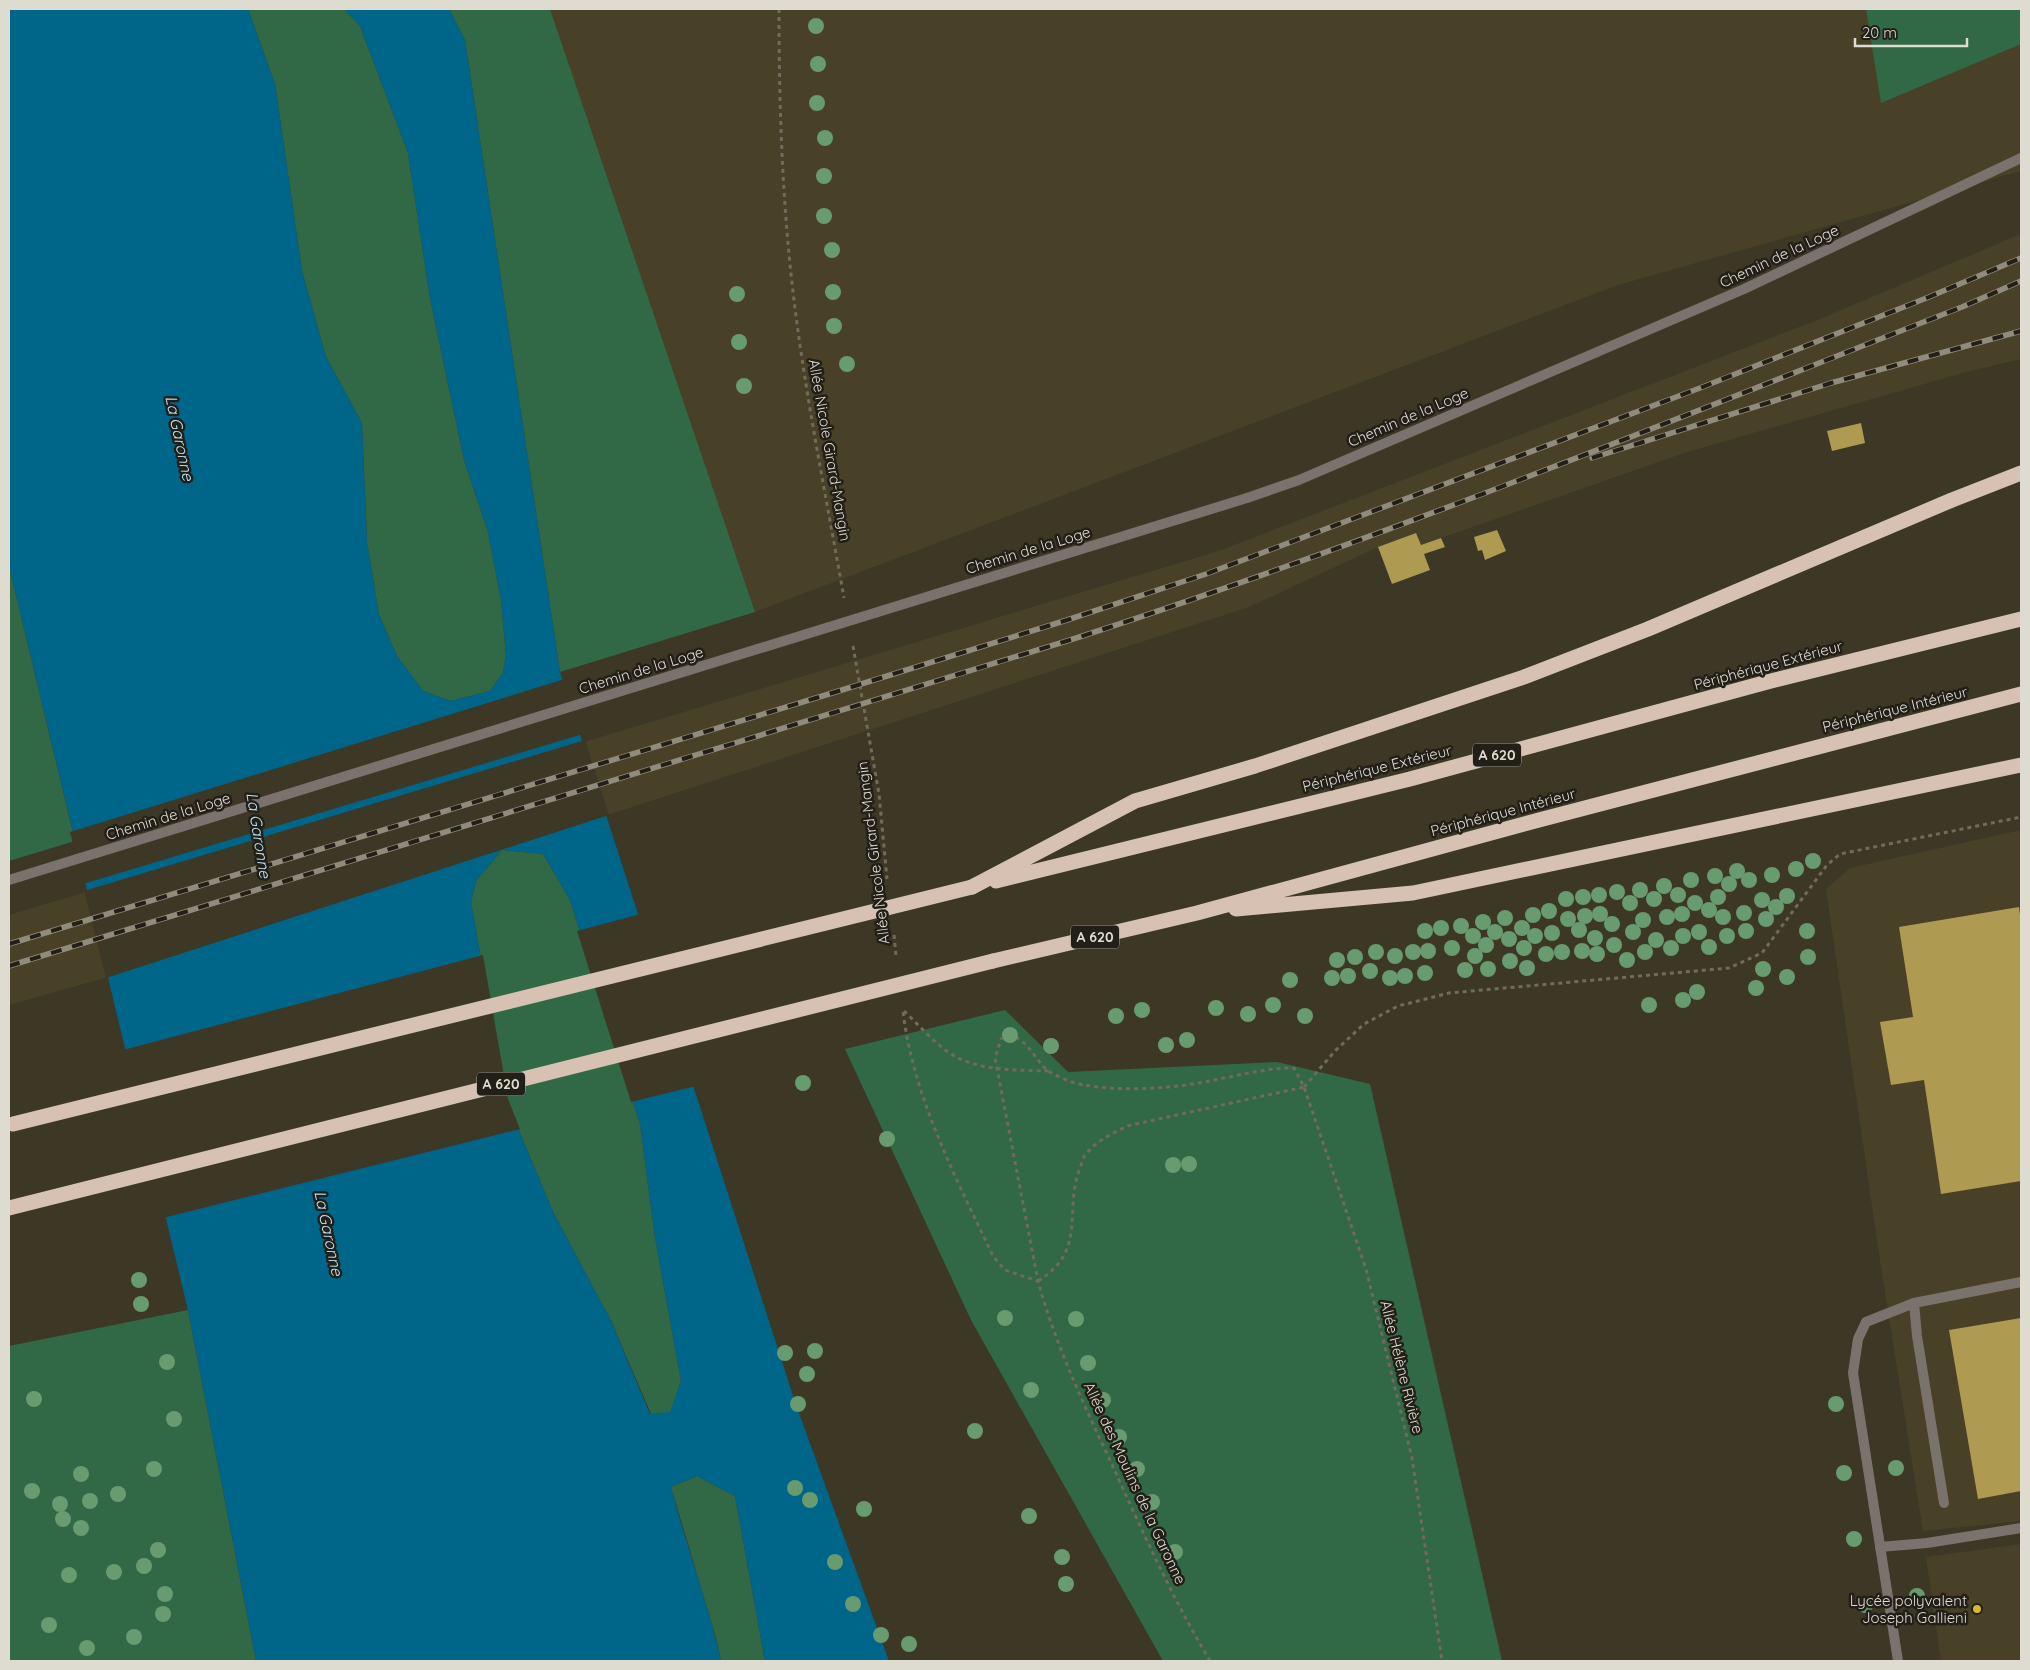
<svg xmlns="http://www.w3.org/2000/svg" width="2030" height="1670" font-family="Quicksand,sans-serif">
<rect width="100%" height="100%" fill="#3d3825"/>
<path fill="#484128" d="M550,9h1471v162l-403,114 -863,327z
M2021,234v125l-55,13 -279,80 -266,93 -5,-12 -38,14 -129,60 -1141,370 -99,28v-90l1210,-364 596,-230z
M2021,830v691l-98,10 -44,-277 -53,-365 24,-21z
M2021,1544v117h-80l-15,-104z"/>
<path fill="#316846" d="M248,9h96l16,17 48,127 22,145 34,162 24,72 13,68 5,55 -3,18 -13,18 -39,10 -28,-10 -26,-35 -18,-41 -12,-73 -5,-119 -36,-66 -24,-86 -27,-187z
M449,9h101l205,603 -195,60 -95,-632z
M1866,9h155v35l-140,59z
M9,566l66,275 -66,20z
M502,850l41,4 27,46 70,224 15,113 26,144 -11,32 -19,1 -40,-93 -57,-107 -48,-114 -35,-198 5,-21z
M1005,1010l63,62 209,-10 93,22 132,577h-339l-192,-341 -126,-271z
M188,1310l68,351h-247v-315z
M697,1476l38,20 30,165h-44l-5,-23 -45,-151z"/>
<path fill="#006689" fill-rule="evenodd" d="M9,9h239l27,75 27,187 24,86 36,66 5,119 12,73 18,41 26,35 28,10 39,-10 13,-18 3,-18 -5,-55 -13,-68 -24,-72 -34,-162 -22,-145 -48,-127 -16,-17h105l16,31 95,632 236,733 93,256h-124l-30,-165 -38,-20 -26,11c15,59 37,115 50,174h-465l-68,-351 -179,-744zM502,850l41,4 27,46 70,224 15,113 26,144 -11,31 -20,2 -39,-93 -57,-107 -48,-114 -35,-198 5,-21z"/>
<path fill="#3d3825" d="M565,679l18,55 -500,150 -13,-52z
M585,740l24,75 -503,163 -22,-87z
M640,914l56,172 -65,16 -54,-171z
M483,955l25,144 12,30 -357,89 -40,-168z"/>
<path fill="#af9a52" d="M1861,423l4,20 -33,8 -5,-20z
M1497,530l9,21 -21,9 -3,-10 -4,1 -4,-14z
M1416,533l5,12 20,-7 4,9 -21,7 6,16 -38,14 -14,-37z
M2019,907l2,15v259l-80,13 -17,-114 -33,5 -11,-63 33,-5 -14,-90z
M2021,1318v173l-43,8 -29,-169z"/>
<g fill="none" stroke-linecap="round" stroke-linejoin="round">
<path stroke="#706b5b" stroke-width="3" stroke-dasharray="4 4" stroke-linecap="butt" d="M779,9c0,94 3,189 14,283 12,102 33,204 51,306
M853,646l26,148 8,85
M894,935l2,21
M904,1011c17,16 35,38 56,48 28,12 59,11 89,12
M903,1012c11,87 53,166 90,244l12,14 32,11
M1304,1087l31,-36 29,-27 34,-18 51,-13 280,-25 33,-15 65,-88 13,-11 181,-37
M1038,1281c50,-31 25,-69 42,-113 2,-5 3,-11 6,-14 11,-14 26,-20 41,-28l177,-39
M1210,1661c-36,-60 -66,-126 -95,-190 -29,-62 -59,-124 -77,-190l-43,-223 6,-19c23,-12 32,22 49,33 8,5 25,12 35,13 31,6 77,4 107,-1 35,-5 67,-16 102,-16l10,19 62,182 46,189 30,203"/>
<path stroke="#7a726c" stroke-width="10" d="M1914,1303l3,33 27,167
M1880,1547l47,-4 94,-15"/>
<path stroke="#7a726c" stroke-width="10" d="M1247,498l52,-18 445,-191 277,-131
M1898,1661l-45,-288 5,-34 8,-17 48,-19 107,-21"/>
<path stroke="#d6c1b3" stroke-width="15" d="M996,881l414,-102 361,-98 250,-62
M972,887l163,-86 120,-35 269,-89 124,-48 304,-129 69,-27
M1236,909l177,-16 608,-128
M993,961l204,-48 342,-93 482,-126"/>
<g stroke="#908c7d" stroke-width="5.5">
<path id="rail" d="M1592,458l239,-75 190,-52
M9,944l820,-250 235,-73 142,-47 494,-186 229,-91 92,-39
M9,966l1061,-326c302,-97 597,-218 892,-333l59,-26"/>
</g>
<use href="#rail" stroke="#211f17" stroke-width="4" stroke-dasharray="11" stroke-linecap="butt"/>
<path stroke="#7a726c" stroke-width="10" d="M9,880l1238,-382"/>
<path stroke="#d6c1b3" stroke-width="15" d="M13,1124l959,-237
M9,1208l984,-247"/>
</g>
<g fill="#699b70">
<circle cx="816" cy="26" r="8"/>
<circle cx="818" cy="64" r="8"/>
<circle cx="817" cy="103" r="8"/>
<circle cx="825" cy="138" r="8"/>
<circle cx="824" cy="176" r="8"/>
<circle cx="824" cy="216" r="8"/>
<circle cx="832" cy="250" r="8"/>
<circle cx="833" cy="292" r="8"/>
<circle cx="737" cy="294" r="8"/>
<circle cx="834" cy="326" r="8"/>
<circle cx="739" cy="342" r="8"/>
<circle cx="847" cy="364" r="8"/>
<circle cx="744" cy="386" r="8"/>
<circle cx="1813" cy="861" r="8"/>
<circle cx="1796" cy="869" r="8"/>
<circle cx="1737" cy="871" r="8"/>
<circle cx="1772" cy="875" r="8"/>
<circle cx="1715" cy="876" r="8"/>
<circle cx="1691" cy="880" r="8"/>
<circle cx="1749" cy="880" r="8"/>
<circle cx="1729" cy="884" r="8"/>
<circle cx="1664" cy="886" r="8"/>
<circle cx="1640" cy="890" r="8"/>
<circle cx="1617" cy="892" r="8"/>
<circle cx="1599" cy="895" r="8"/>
<circle cx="1678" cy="895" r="8"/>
<circle cx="1787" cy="896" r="8"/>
<circle cx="1583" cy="897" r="8"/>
<circle cx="1718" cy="897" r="8"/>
<circle cx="1566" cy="899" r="8"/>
<circle cx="1654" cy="899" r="8"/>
<circle cx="1762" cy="900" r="8"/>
<circle cx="1630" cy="903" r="8"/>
<circle cx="1695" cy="903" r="8"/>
<circle cx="1776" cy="907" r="8"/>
<circle cx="1709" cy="910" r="8"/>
<circle cx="1549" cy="911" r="8"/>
<circle cx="1744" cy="913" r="8"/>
<circle cx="1600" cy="914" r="8"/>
<circle cx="1682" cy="914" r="8"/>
<circle cx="1533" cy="915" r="8"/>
<circle cx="1585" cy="916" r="8"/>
<circle cx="1667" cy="917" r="8"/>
<circle cx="1723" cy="917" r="8"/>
<circle cx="1505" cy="918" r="8"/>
<circle cx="1568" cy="919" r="8"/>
<circle cx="1766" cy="919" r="8"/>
<circle cx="1643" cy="920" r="8"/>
<circle cx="1483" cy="922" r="8"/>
<circle cx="1612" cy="924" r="8"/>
<circle cx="1461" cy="926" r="8"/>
<circle cx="1441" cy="928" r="8"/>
<circle cx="1522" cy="928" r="8"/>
<circle cx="1579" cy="930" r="8"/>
<circle cx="1425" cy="931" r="8"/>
<circle cx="1746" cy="931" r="8"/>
<circle cx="1807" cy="931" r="8"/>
<circle cx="1495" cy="932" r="8"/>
<circle cx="1633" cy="932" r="8"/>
<circle cx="1699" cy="932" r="8"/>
<circle cx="1552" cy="933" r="8"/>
<circle cx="1473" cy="936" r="8"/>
<circle cx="1535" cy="936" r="8"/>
<circle cx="1683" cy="936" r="8"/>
<circle cx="1727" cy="936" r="8"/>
<circle cx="1595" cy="938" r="8"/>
<circle cx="1509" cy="939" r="8"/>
<circle cx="1656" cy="940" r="8"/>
<circle cx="1486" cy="945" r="8"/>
<circle cx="1614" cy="945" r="8"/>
<circle cx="1709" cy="947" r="8"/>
<circle cx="1452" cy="948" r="8"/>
<circle cx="1524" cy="948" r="8"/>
<circle cx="1671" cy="948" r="8"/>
<circle cx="1428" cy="951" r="8"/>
<circle cx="1582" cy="951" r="8"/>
<circle cx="1376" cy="952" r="8"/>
<circle cx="1413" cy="952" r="8"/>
<circle cx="1562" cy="952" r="8"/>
<circle cx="1645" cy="952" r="8"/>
<circle cx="1546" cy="954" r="8"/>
<circle cx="1597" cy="954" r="8"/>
<circle cx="1395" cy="956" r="8"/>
<circle cx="1475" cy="956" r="8"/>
<circle cx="1355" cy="957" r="8"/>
<circle cx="1808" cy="957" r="8"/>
<circle cx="1337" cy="960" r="8"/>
<circle cx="1627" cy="960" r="8"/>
<circle cx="1510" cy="961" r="8"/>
<circle cx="1527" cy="968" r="8"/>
<circle cx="1488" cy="969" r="8"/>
<circle cx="1763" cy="969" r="8"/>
<circle cx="1465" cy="970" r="8"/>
<circle cx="1370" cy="971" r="8"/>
<circle cx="1425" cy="973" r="8"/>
<circle cx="1348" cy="976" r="8"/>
<circle cx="1405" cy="976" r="8"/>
<circle cx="1787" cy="977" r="8"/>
<circle cx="1332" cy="978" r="8"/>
<circle cx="1390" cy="978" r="8"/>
<circle cx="1290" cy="980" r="8"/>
<circle cx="1756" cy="988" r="8"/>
<circle cx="1697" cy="992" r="8"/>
<circle cx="1683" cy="1000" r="8"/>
<circle cx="1273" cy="1005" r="8"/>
<circle cx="1649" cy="1005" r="8"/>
<circle cx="1216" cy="1008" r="8"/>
<circle cx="1142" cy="1010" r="8"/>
<circle cx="1248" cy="1014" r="8"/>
<circle cx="1116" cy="1016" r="8"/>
<circle cx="1305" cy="1016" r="8"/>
<circle cx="1010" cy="1035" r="8"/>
<circle cx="1187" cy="1040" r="8"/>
<circle cx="1166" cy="1045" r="8"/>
<circle cx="1051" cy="1046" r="8"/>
<circle cx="803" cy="1083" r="8"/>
<circle cx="887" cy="1139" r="8"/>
<circle cx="1189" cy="1164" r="8"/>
<circle cx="1173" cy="1165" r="8"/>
<circle cx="139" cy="1280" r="8"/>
<circle cx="141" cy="1304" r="8"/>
<circle cx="1005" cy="1318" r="8"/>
<circle cx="1076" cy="1319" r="8"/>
<circle cx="815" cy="1351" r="8"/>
<circle cx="785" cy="1353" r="8"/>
<circle cx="167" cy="1362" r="8"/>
<circle cx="1088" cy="1363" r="8"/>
<circle cx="807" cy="1374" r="8"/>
<circle cx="1031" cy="1390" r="8"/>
<circle cx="34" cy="1399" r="8"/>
<circle cx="1103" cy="1400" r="8"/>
<circle cx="798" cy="1404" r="8"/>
<circle cx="1836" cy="1404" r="8"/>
<circle cx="174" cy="1419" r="8"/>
<circle cx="975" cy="1431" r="8"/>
<circle cx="1119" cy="1437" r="8"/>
<circle cx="1896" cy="1468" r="8"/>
<circle cx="154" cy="1469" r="8"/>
<circle cx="1137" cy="1469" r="8"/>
<circle cx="1844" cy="1473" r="8"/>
<circle cx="81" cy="1474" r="8"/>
<circle cx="795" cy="1488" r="8"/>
<circle cx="32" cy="1491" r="8"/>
<circle cx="118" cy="1494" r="8"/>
<circle cx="810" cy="1500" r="8"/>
<circle cx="90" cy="1501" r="8"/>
<circle cx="1152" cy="1502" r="8"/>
<circle cx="60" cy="1504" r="8"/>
<circle cx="864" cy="1509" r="8"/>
<circle cx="1029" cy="1516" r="8"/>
<circle cx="63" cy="1519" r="8"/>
<circle cx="81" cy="1528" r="8"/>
<circle cx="1854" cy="1539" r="8"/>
<circle cx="158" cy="1550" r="8"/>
<circle cx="1175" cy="1552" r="8"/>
<circle cx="1062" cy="1557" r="8"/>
<circle cx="835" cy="1562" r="8"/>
<circle cx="144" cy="1566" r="8"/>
<circle cx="114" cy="1572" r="8"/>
<circle cx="69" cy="1575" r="8"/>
<circle cx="1066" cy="1584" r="8"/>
<circle cx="165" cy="1594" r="8"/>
<circle cx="1917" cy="1596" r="8"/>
<circle cx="853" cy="1604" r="8"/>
<circle cx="1865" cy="1605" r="8"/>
<circle cx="163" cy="1614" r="8"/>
<circle cx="49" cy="1625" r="8"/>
<circle cx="881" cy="1635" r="8"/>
<circle cx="134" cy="1637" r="8"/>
<circle cx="909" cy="1644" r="8"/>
<circle cx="87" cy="1648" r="8"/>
</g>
<circle fill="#d8b434" stroke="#211f17" stroke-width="2" cx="1977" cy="1609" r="5"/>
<g text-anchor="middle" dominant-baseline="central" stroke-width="5" stroke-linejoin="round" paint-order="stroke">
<g fill="#211f17" stroke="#a5a398" stroke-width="1">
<rect x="1473" y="743.5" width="48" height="23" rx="4"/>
<rect x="1071" y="925.5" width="48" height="23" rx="4"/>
<rect x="477" y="1072.5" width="48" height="23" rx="4"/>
</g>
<g font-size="14" font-weight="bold" fill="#dedbd0">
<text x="1497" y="755">A 620</text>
<text x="1095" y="937">A 620</text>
<text x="501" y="1084">A 620</text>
</g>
<g font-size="15" fill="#dedbd0" stroke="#211f17">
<text transform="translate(1779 256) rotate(-25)">Chemin de la Loge</text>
<text transform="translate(1408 417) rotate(-23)">Chemin de la Loge</text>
<text transform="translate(830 450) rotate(80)">Allée Nicole Girard-Mangin</text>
<text transform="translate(1028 550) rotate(-17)">Chemin de la Loge</text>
<text transform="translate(1768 665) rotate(-15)">Périphérique Extérieur</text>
<text transform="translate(641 670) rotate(-17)">Chemin de la Loge</text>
<text transform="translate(1895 709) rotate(-14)">Périphérique Intérieur</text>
<text transform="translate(1377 768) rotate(-14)">Périphérique Extérieur</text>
<text transform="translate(1503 812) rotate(-15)">Périphérique Intérieur</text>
<text transform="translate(168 816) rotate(-17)">Chemin de la Loge</text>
<text transform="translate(873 853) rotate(-97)">Allée Nicole Girard-Mangin</text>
<text transform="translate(1402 1367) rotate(76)">Allée Hélène Rivière</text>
<text transform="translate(1135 1483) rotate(65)">Allée des Moulins de la Garonne</text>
</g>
<g font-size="15" fill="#dedbd0" stroke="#211f17" text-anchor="end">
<text x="1967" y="1600">Lycée polyvalent<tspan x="1967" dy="17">Joseph Gallieni</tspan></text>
</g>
<g font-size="16" font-style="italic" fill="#b9e1f5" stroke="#211f17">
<text transform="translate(180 438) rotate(78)">La Garonne</text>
<text transform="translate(259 835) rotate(81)">La Garonne</text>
<text transform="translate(329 1233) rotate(78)">La Garonne</text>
</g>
</g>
<rect width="2030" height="1670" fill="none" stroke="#dedbd0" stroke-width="20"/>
<path d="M1855 38v8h112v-8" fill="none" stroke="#dedbd0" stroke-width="2.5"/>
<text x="1862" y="38" font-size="15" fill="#dedbd0" stroke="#211f17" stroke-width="4" paint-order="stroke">20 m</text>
</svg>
